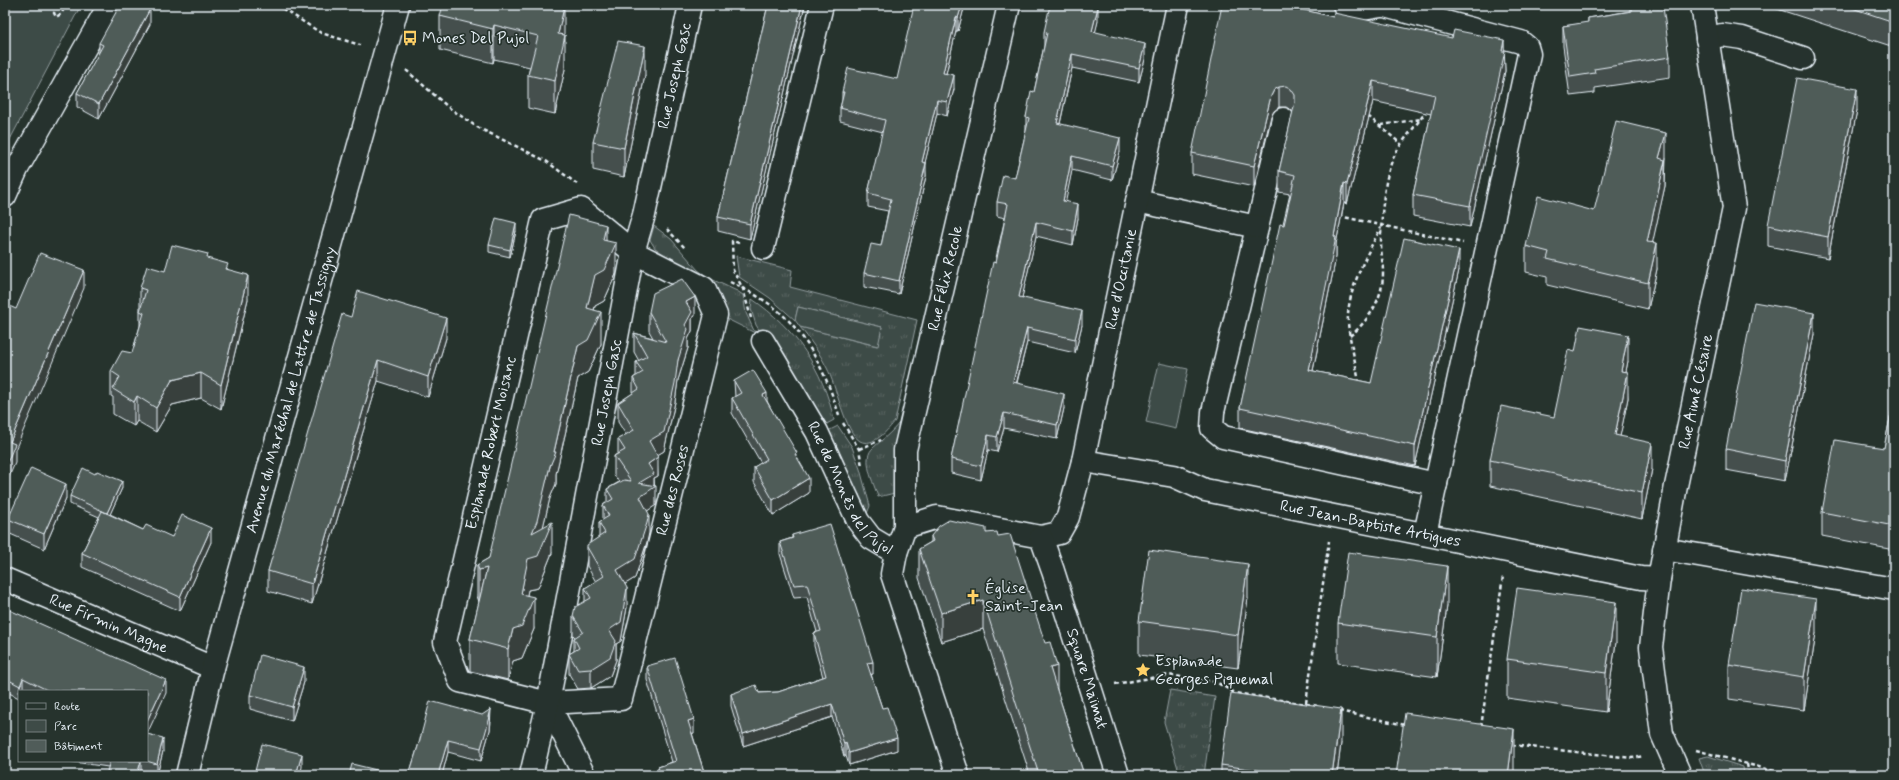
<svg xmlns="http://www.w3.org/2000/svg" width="1899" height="780" font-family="Mynerve,sans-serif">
<defs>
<pattern id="grass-tufts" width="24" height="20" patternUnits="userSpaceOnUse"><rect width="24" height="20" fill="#3e4b47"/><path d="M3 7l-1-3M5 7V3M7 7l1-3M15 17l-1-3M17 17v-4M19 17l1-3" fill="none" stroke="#5a6562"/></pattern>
</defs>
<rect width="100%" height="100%" fill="#26332d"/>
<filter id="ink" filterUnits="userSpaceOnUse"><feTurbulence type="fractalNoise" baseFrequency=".025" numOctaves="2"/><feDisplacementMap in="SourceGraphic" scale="8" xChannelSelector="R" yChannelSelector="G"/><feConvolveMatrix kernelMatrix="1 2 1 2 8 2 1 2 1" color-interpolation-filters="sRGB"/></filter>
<g filter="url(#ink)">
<path fill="url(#grass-tufts)" stroke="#939ea0" d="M654,226l17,13 27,31 11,8 28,13 6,4 3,18 9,20 -32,-16 -39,-49 -29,-20 -5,-8z
M736,256l56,14 -2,17 127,33 -22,101c-6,8 -22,27 -35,20 -15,-9 -24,-56 -33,-73 -7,-15 -17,-28 -27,-41l77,19 5,-19 -84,-20 -3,13 -25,-22 -31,-21z
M752,299c43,29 71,70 82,121l-13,7 -65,-102 -5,-16z
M899,423c-6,23 -2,45 0,69l-21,5c-4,-14 -18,-39 -4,-50 9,-8 17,-14 25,-24z
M838,426l14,21 8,22 10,37 -4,10 -42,-83z
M1170,690l45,7 -11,78h-24l-16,-53z
M1708,756l35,11 1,8h-39l-6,-17z"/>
<path fill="#3e4b47" stroke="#939ea0" d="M5,5h76l-76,144z
M798,307l84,20 -4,19 -78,-19 -5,-7z
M1159,363l29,6 -12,60 -30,-7z"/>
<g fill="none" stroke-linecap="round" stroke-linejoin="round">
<g stroke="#e8f1f8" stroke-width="25">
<g id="minor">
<path d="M1344,5l13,5 24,-4"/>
<path d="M1381,5l140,37 6,5 2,7 -104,480"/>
<path d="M1707,39l15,-4 20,3 61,20"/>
<path d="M1283,119l-70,293 -1,16 11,9 213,47"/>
<path d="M5,196l12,-27 87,-155 2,-9"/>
<path d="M1137,201l120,26"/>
<path d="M581,209l52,43 71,36 12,27 -95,384 -73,4 -88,-22 -15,-39 98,-422z"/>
<path d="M763,248l59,-243"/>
<path id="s1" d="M763,341l54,91 41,89 13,17 25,15"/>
<path id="s2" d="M1083,461l91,15 31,14 436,88 18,1"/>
<path id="s3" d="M905,527l32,-10 104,20 18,-4 9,-16 15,-56 95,-456"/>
<path id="s4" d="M1041,537l12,34 65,204"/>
<path d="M1664,549l230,40"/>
<path id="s5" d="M5,579l208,89"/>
<path d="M548,703l36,72"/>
<path id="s6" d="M187,775l26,-107 185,-663"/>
<path id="s7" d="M531,775l17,-72 85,-451 11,-37 46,-210"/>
<path id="s8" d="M958,775l-66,-201 4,-21 9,-26v-77l104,-445"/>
<path id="s9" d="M1680,775l-18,-41 -11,-87 8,-68 17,-93 58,-278 -32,-203"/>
</g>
</g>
<path stroke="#e8f1f8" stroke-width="2.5" stroke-dasharray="4 3" stroke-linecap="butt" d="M56,5l-2,8 2,4 5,-3 5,-9
M277,5l44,28 39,12
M5,18l5,-13
M406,70l42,37 29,20 69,34 31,23
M1368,116l33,28
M1381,125l40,-6
M1339,216l124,27
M667,229l18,19
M739,243l-7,-2 1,29 10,19 8,29
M730,282c10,5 21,10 30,16 43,25 65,72 79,117
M1350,336c19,-16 33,-37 33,-63 0,-10 -2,-20 -2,-30 0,-21 2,-56 9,-76 6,-22 24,-37 36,-56
M1359,383c-3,-20 -9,-40 -11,-60 -2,-30 19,-70 33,-95
M843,423l16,26 3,17
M859,449l22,-9
M1115,684l53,-9 48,7 19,11 84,13
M1306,703l23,-162
M1339,711l66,14
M1481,727l22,-151
M1512,745l120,13 12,-2
M1696,750l92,25
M1747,764l2,11"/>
<use href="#minor" stroke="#26332d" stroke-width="22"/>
</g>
<path fill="#454f4d" stroke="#e8f1f8" d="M768,5h37l-55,234 -32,-8v-14z
M964,5v3l-6,23h-2l-10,43 8,15 -7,27 -10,-3 -12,49 1,14 -27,118 -35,-7v-14l17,-27 7,-35 -20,-4v-14l15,-61 -43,-11v-13l2,-8v-8l55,-13z
M1291,5v2l42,10 171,34 1,20 -35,156 -57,-11v-21l18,-81 -58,-13 -26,103 -3,-1 -8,41v13l-23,114 58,12 88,-113 -44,196 -175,-38v-20l50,-214 -11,-2v-21l14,-59 -2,-2 -5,-3h-7l-5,4 -3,5 -17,71 -62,-13v-21z
M1630,5h27l13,52v20l-75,11v5l-25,3 -7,-50v-20l25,-3v-5l42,-7z
M1765,5h129v42z
M440,16l124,19 1,34 -10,45 -27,-6v-33l2,-8 -36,-8 -1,4 -53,-13z
M1098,21l-3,11 50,27 -6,23 -67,-14 -12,56 60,28 -8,28 -40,-10 -7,31 13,17 -5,27 -37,-9 -14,61 60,28 -7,28 -48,-11 -10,41 47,25 -7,31 -53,-11 -7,24 -9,-2 -7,30 -30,-7v-14l54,-241 -8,-2v-14l18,-24 11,-47v-14l8,-25 10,-46v-14z
M150,24l-51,95 -22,-12v-14l22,-40v-10z
M645,75l-21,102 -31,-7v-28z
M1857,110l-29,148 -60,-12v-21z
M1666,158l-1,28 -13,57 5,26 -9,40 -101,-24v-8l-21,-5v-26l68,-35z
M516,231l-6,26 -21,-5v-7z
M606,240l10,34 -12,27 -9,5 -1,4 7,34 -13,28 -10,6 -22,96v10l-6,14 -7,29 9,26 -14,35 -10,2 -1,5 7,34 -12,29 -9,3 -5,19 -38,-9v-32l9,-37 -2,-6v-31l12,-7z
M208,259l20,10 20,30 -27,110 -20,-11 -29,7 -16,27 -19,-11 -3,5 -21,-12v-17l-2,-1v-25l21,-18 8,-27v-38l25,-17z
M649,312l46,4 -3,2v13l-4,8v9l-10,32 -3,22 -11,49 -7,4 1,21 -4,2 2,27 -9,6 2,22 -2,9 -12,36 -10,6 2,23 -6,34 -5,3v16l-6,16 -19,12 -13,1 -9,-15v-20l5,-3v-13l1,-1 -2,-2v-19l12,-15v-13l11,-6 -9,-16v-19l12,-10v-15l4,-2v-15l4,-3v-13l12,-7 -5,-7v-19l4,-3v-14l8,-4 -8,-13v-19l15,-10v-15l3,-2v-14l3,-1 -5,-9v-19l19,5 -4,-7z
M351,317l95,21 -18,59 -50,-16 -66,223 -44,-13v-20z
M1814,334l-29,147 -59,-11v-21z
M1628,361l-2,10 2,27 -8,38 32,33 -10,50 -152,-33v-26l64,-43z
M734,381l33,20 30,57 12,35 -36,22 -19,-33v-15l7,-4 -29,-50v-15l3,-1z
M1894,398v152l-72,-14v-24l62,-64z
M122,488l-12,26 33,16 29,7 39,5 -31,69 -98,-44v-14l17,-36 -29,-13v-8z
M66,498l-22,51 -36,-16v-14z
M986,533l12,3 59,154 27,85h-54l-47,-146 -42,13 -22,-64v-29l12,-7v-6z
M792,535l81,139h-2l11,34 15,42 -48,15 -3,-9h-2l-12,-39 -89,29 -12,-40v-12l47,-2 45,-15 -9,-31v-13l3,-1 -10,-35 -13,1 -14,-44v-12l12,-4z
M1248,598l-10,70 -99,-13v-34z
M1447,606l-10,71 -99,-14v-40z
M5,608l161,85 -19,-2h-128v7l-14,-7z
M1816,633l-12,77 -75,-11v-34z
M1616,642l-10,70 -99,-14v-39z
M647,666l47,67h-2l13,42h-47v-8l14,-5 -25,-82z
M304,682l-12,39 -42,-12v-14z
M491,722l-1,8 -9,31 -33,-9 -6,23h-33l10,-32z
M1341,743l-4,32h-116v-10z
M163,751l-6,24h-5l-11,-3 -33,-5 -41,-6h80z"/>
<path fill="#38403e" stroke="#e8f1f8" d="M802,5h3l-55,234v-15z
M962,5h2v3l-6,23v-13z
M564,7v34l1,-6v34l-10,45v-33l3,-47z
M1098,7v14l-6,25v-15z
M150,9v15l-51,95v-15z
M956,17v14l-13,55v-13z
M494,25v34l-1,4v-34z
M1504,40l1,31 -35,156v-21z
M1145,44v15l-6,23v-14z
M645,46v29l-21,102v-29z
M1072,54v14l-15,69v-14z
M954,75v14l-7,27v-14z
M1373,81v20l-26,103v-20z
M1279,87v20l-5,4 -3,5 -17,71v-21l17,-70 3,-6z
M1857,89v21l-29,148v-21z
M937,100v13l-15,62v-13z
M1666,133v25l-7,26v-26z
M1120,138v14l-8,28v-14z
M1072,156v14l-9,45v-14z
M1665,160v26l-18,82v-26z
M926,163v13l-27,118v-13z
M1344,183v20l-8,41v13l-27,133v-20z
M1078,204v14l-5,27v-14z
M1036,222v14l-17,75v-14z
M516,223v8l-6,26v-7z
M606,225v31l10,-13v31l-12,27 -9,5 -8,34v-32z
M1657,243v26l-9,40v-26z
M1459,250v20l-44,196v-20z
M84,270v18l-69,162v13l-10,23v-18l5,-26z
M248,275v24l-27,110v-24z
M695,297v19l-3,2v13l-4,8v9l-10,32 -3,22 -11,49 -15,9v-19l29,-81 8,-58z
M1082,311v14l-7,28v-14z
M601,312v32l-13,28 -10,6 -22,96v10l-6,14 -13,55 15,-31v31l-14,35 -10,2 -7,35v-31l11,-61 22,-81 24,-106z
M1814,313v21l-29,147v-20z
M446,318v20l-18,59v-20z
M1027,328v14l-14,54v-14z
M1628,335v26l-7,36v-26z
M378,360v21l-66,223v-20z
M1628,372v26l-13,63v-26z
M201,373v25l-29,7 -16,27v-24l16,-28z
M767,393v14l-4,-12z
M1064,394v14l-7,31v-14z
M137,396v25l-3,5v-24z
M1004,413v15l-7,24v-15z
M988,435v15l-7,30v-14z
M1652,443v26l-10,50v-26z
M658,457v19l-4,2v9l2,-1v19l-16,11 -1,-33 9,-19z
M809,478v15l-36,22v-15z
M122,481v7l-15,33v-8z
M66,484v14l-22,51v-15z
M649,514v19l-2,9 -12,36 -18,11v-19z
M211,528v14l-31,69v-14z
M1248,564v34l-10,70v-33z
M1447,566v40l-10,71v-40z
M487,568l-8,34v-32z
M627,588v19l-6,34 -5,3v16l-6,16 -19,12v-19l18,-39z
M534,597v32l-12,29 -9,3 -5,19v-31l5,-20z
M1816,599v34l-12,77v-33z
M983,600v29l-42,13v-29z
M1616,602v40l-10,70v-39z
M873,662v12l-6,1v-12z
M1057,666v29l-7,-27z
M304,667v15l-12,39v-14z
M23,678v13h-3v-5z
M166,680v13l-19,41v-13z
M832,704v13l-89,29v-12z
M491,709l-1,21 -9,31v-13z
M1341,709v34l-4,32h-5z
M694,719v14l-6,1v-13z
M1514,729v46h-6z
M163,738v13l-6,24v-11z
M897,738v12l-48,15v-12z
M448,740v12l-6,23h-4z
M846,743v13h-2v-12z
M302,754v13l-2,8h-4z
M141,761v14h-4z"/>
<path fill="#505c59" stroke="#e8f1f8" d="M120,5h19l11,4 -51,95 -22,-11 26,-48 -4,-2z
M443,5h111l10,2 -6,27 7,1 -10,46 -27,-6 10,-39 -44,-11 -1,4 -53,-13z
M768,5h34l-52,219 -32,-7z
M914,5h48l-4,13 -2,-1 -13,56 11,2 -7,27 -10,-2 -15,62 4,1 -27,118 -35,-8 7,-29 10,2 10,-47 -23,-6 17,-73 -45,-12 4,-16h-2l6,-24 49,11z
M1050,5h40l8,2 -6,24 53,13 -6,24 -67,-14 -15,69 63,15 -8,28 -40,-10 -9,45 15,3 -5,27 -37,-9 -17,75 63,14 -7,28 -48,-11 -14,54 51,12 -7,31 -53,-12 -7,24 -9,-2 -7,31 -30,-7 42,-197 3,1 12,-59 -11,-2 6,-27 12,3 14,-60 -3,-1 5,-26 3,1 13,-59 -3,-1z
M1222,5h66v1l45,11 1,-4 118,25 2,-8 50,10 -2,11h3l-35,155 -57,-11 22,-100 -62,-14 -26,103 -3,-1 -10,53 2,1 -27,133 62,13 33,-145 55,12 -44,196 -175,-38 40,-184 4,1 11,-50 -16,-4 16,-69v-7l-4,-6 -5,-3 -7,1 -5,3 -3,6 -17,70 -62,-13z
M1632,5h25v3l6,-1 7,50 -76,12 1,4 -25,4 -7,-51 25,-4v-4l44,-7z
M1843,5h51v17z
M618,41l27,5 -21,102 -31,-6z
M1797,78l60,11 -29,148 -60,-12z
M1616,121l50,12 -7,25 6,2 -18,82 10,1 -9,40 -101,-24 2,-7 -23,-6 12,-50 56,15z
M569,215l37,10 -3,15 13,3 -12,27 -9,5 -8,33 14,4 -13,28 -10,6 -24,106h2l-6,14 -13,55 -5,12 20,-11 -14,34 -10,3 -7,35 13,3 -12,29 -9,3 -5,20 -38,-10 17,-71 -8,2 -2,-5 12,-7z
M496,218l20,5 -6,27 -21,-5z
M172,245l36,9 -1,4 21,6 -2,5 22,6 -27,110 -20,-12 -29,7 -16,28 -19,-12 -3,6 -21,-13 7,-12 -9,-6 11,-20 10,2 12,-40 -4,-2 6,-21 -6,-2 7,-22 18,5z
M40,253l44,17 -74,172 5,2 -10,24v-164l11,5z
M682,279l13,18 -9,5 6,10 -7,13 3,4 -10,31 -3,23 -11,49 -15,9 9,16 -10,7 6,10 -15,9 17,3 -16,11 9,17 -2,9 -12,36 -18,11 10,18 -6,34 -12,8 7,11 -6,16 -19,12 -13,1 -9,-16 10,-6 -5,-10 9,-6 -10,-16 2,-9 16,-9 -6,-10 19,-12 -17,-29v-2l18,-12 -6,-11 10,-6 -6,-11 10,-6 -6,-10 17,-9 7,1 -17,-25 11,-6 -7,-11 16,-9 -16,-27 21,-14 -6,-11 10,-6 -7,-10 11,-6 -13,-23 32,9 -17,-30 4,-19z
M358,291l88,27 -18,59 -50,-17 -66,224 -44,-13 74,-257 9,3z
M1754,302l60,11 -29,148 -59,-12z
M1580,326l48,9 -7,36 7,1 -13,63 37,8 -10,50 -152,-33 11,-54 53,11 14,-67 7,2z
M753,370l14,23 -4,2 34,58 -2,1 14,24 -36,22 -19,-33 13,-8 -35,-61 9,-5 -7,-12z
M1894,398v128l-72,-14 13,-72 49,8z
M31,468l35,16 -22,50 -36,-15z
M83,468l12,6 2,-3 25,10 -15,32 -37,-17z
M102,511l41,19 3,-5 26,12 10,-22 29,13 -31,69 -98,-44z
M949,520l37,8v5l11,-1 1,4 12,-2 35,109 5,-1 7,24 -7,2 34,107h-45l-56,-175 -42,13 -22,-64 14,-8 -2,-5 8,-10z
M830,524l43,138 -6,1 15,45 5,-1 10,31 -48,15 -3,-10 -2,1 -12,-40 -89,30 -12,-40 25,-9 3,8 19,-1 48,-16 -12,-43 7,-2 -14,-47 -13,1 -14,-43 13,-4 -1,-3z
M1149,550l99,14 -10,71 -99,-14z
M1348,552l99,14 -10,71 -99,-14z
M1517,588l99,14 -10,71 -99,-14z
M1741,588l75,11 -12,78 -75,-12z
M5,608l161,72 -19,41v-30h-98l-26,-13 -3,8 -15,-8z
M260,655l44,12 -12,40 -42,-12z
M675,658l19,61 -6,2 17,54h-45l-2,-8 18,-6 -29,-95z
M1231,693l110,16 -9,66h-40l-71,-10z
M430,701l52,14 9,-6 -2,8h1l-9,31 -33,-8 -10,35h-29l10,-32z
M1405,713l109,16 -6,46h-112z
M147,734l16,4 -6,26 -11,-3h1z
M262,744l40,10 -6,21h-42z
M110,761h31l-4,14h-31z
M352,764l45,11h-48z"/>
</g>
<defs>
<g id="bus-bare" transform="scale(1.2)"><path d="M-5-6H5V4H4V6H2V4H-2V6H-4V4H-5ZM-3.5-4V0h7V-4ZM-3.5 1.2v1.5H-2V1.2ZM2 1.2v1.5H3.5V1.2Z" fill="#ffd166" stroke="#26332d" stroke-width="2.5" paint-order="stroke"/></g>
<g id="church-bare" transform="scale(1.2)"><path d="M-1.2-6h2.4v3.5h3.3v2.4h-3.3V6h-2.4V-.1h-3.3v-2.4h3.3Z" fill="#ffd166" stroke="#26332d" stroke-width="2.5" paint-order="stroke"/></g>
<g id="sight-bare" transform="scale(1.2)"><path d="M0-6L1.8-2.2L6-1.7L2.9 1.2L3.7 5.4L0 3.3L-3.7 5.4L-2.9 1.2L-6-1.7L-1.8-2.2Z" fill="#ffd166" stroke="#26332d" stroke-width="2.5" paint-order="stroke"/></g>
</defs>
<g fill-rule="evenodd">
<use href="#bus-bare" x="410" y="38"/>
<use href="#church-bare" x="973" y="597"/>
<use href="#sight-bare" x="1143" y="670"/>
</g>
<g text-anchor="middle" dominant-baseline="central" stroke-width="3.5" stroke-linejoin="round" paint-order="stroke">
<g font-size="16" fill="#e8f1f8" stroke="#26332d" text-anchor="start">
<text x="422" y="38">Mones Del Pujol</text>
<text x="985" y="588">Église<tspan x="985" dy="18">Saint-Jean</tspan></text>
<text x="1155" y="661">Esplanade<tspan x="1155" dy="18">Georges Piquemal</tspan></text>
</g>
<g font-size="16" fill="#e8f1f8" stroke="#26332d">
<text stroke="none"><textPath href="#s7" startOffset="714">Rue Joseph Gasc</textPath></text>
<text stroke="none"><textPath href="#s8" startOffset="514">Rue Félix Recole</textPath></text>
<text stroke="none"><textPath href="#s3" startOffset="420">Rue d'Occitanie</textPath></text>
<text stroke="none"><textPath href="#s6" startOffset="399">Avenue du Maréchal de Lattre de Tassigny</textPath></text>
<text stroke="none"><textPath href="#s9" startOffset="392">Rue Aimé Césaire</textPath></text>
<text stroke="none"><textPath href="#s7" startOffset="390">Rue Joseph Gasc</textPath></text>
<text transform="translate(491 443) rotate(-77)">Esplanade Robert Moisanc</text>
<text stroke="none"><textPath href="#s1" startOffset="172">Rue de Monès del Pujol</textPath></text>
<text transform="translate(673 490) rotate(-76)">Rue des Roses</text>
<text stroke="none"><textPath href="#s2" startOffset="295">Rue Jean-Baptiste Artigues</textPath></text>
<text stroke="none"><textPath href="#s5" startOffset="113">Rue Firmin Magne</textPath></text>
<text stroke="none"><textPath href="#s4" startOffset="149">Square Maïmat</textPath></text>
</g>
</g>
<rect width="1899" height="780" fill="none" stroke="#26332d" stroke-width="20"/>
<rect x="10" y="10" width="1879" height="760" fill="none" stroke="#e8f1f8" stroke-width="1.5" filter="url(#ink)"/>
<rect x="18" y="690" width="130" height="72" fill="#26332d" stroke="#747f7e"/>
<rect x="26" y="703" width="20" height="6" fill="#26332d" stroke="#747f7e"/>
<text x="54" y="710" font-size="12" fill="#e8f1f8">Route</text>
<rect x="26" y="720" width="20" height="12" fill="#3e4b47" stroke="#747f7e"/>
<text x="54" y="730" font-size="12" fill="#e8f1f8">Parc</text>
<rect x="26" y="740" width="20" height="12" fill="#505c59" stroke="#747f7e"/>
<text x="54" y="750" font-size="12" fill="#e8f1f8">Bâtiment</text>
</svg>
